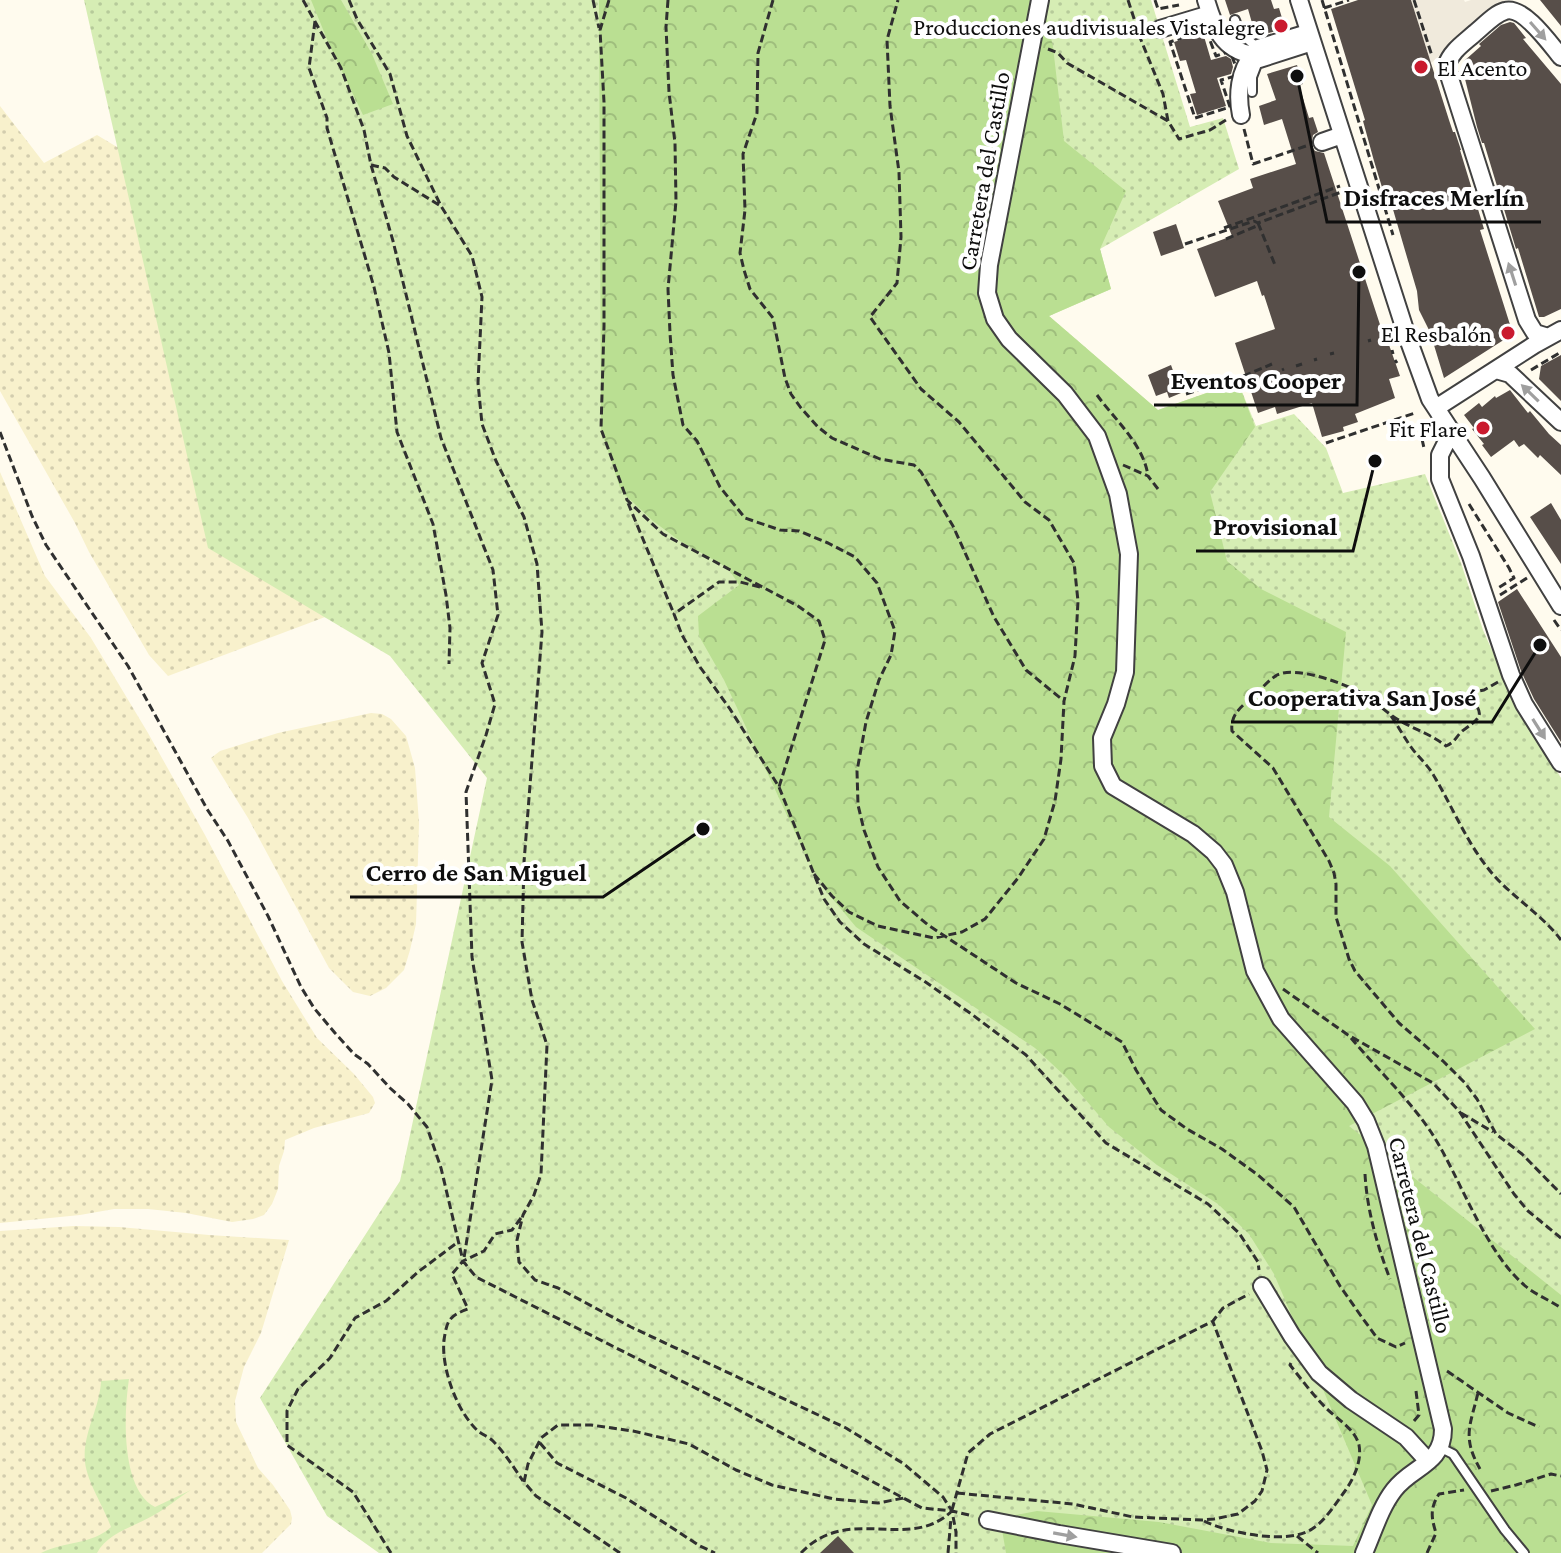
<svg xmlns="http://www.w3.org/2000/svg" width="1561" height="1553" font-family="'Crimson Pro',serif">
<defs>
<pattern id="farmland-dots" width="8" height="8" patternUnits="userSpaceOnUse" patternTransform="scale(2)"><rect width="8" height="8" fill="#f8f1cc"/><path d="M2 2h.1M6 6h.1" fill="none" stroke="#d3cdae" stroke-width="1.8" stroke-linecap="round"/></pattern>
<pattern id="green-dots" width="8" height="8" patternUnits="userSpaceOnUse" patternTransform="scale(2)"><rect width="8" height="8" fill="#d6edb4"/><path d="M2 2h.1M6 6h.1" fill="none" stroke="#b6ca9a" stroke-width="1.8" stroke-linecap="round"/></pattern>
<pattern id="forest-crowns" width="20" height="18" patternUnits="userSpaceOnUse" patternTransform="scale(2)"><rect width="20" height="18" fill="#badf92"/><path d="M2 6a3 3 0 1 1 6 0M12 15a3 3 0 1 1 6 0" fill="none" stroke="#9fbe7d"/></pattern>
</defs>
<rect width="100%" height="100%" fill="#fffbee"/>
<path fill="url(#farmland-dots)" d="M0,106l44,57 53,-28 35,21 233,446 -197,74 -19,-21 -60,-103 -14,-29 -75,-132z
M0,472l45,104 46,62 57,95 57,102 77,146 35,57 37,36 19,23 2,6 -6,10 -55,15 -29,12 -1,11 -5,15 -1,23 -6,15 -8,11 -11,4 -21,3 -46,-9 -38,-4h-34l-34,6 -80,8z
M371,713l11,1 9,5 15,17 9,32 4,55 -3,101 -6,26 -6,20 -18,18 -16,8 -17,-4 -24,-24 -81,-150 -37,-60 9,-7 58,-18z
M74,1226l45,1 90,8 80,5 -28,93 -17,34 -9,34 1,21 22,46 15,17 17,25 2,8 -1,6 -29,29h-262v-322z"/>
<path fill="url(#green-dots)" d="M84,0h1067l39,127 33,-9 16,51 -139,80 11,40 -62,27 109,94 80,-28 18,44 38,-12 32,34 17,45 82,-19 36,89 22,67 28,63 50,85v775h-1182l-52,-37 -67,-118 140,-217 87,-403 -97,-122 -182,-108z
M129,1379c-5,33 -9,110 26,128l36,-17c-13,8 -24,18 -37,25 -18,11 -47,18 -57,38h-56c23,-12 51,-8 70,-26 -7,-20 -24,-45 -26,-65 -3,-28 15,-54 16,-81z"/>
<path fill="url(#forest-crowns)" d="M311,0h30l31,54 21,50 -30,11 -34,-71z
M599,0h444l10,47 11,94 62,50 -26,58 11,40 -62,27 109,94 80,-28 17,45 -45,65 17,69 34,28 85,43 -17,185 61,49 145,163 -186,97 212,169v258h-555l-6,-35 37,-7 122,11 112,21 82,3 19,-41 -98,-231 -25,-40 -31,-30 -61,-39 -48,-38 -42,-49 -32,-30 -179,-121 -30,-36 -20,-35 -82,-176 -25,-44 -1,-20 41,-31 -11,-17 -48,-27 -27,-20 -32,-30 -20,-62z"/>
<path fill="#f0eadc" d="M1411,0h53l1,2 6,-2h34l-74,63z"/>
<path fill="#574e49" d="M1225,0h46l3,9 5,-1 6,20 -29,9 -8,-28 -18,6z
M1358,0h53l38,120 4,12h2l6,18h-1l24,79 -4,1 33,104 -69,44 -14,-46 -11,-22 -2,-19 -13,-44 -12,-41 -4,1 -14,-46 -11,-40 2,-1 -34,-111z
M1540,0h21v26z
M1510,22l4,1 12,15 -3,1 38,45v225l-17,8h-5l-21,-69 -2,1 -32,-106h-2l-5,-16 -15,-60 2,-6 17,-15 -2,-2 22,-19z
M1203,33l8,27 15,-4 5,3 2,8 -2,7 -14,4 9,28 -29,9 -7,-21 6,-1 -10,-33 -6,1 -6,-19z
M1297,65l6,19 -4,1 10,33 4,-1 5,15 -5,3 -2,10 4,6 9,2 62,190 2,-1 12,34 -11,3 6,19 -40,16 3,8 -15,5 1,4 -22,6 -10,-34 -35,11 -2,-7 -17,6 -23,-70 40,-14 -11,-34 -2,1 -5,-15 -42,16 -18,-48 35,-13 -14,-35 35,-13 -3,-9 46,-15 -14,-45 -18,6 -5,-19 17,-6 -9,-26z
M1176,224l8,24 -23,8 -8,-24z
M1561,355v46l-22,-22 2,-13z
M1171,365l10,28 -12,5 -2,-6 -11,4 -8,-21z
M1510,390l18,23 2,-2 19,23 12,11v30l-21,-20 -2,3 -14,-14 -5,3 -5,-7 -23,17 -9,-12 2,-1 -12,-15 2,-1 -10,-13 15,-12 3,4 13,-11 1,2z
M1551,503l10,17v44l-31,-47z
M1517,589l44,68v85l-27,-43 -13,-28 -23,-69z
M838,1536l16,17h-34z"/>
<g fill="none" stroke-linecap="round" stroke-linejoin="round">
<g stroke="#414141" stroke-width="12">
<path id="service" d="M1235,20l4,11 15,14 53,-16
M1252,92v-15l5,-13 56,-18
M1441,1448l12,6 52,76 19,23"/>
</g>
<g stroke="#414141" stroke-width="20">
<path id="minor" d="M1040,0l-51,265 -2,28 8,26 14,20 56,55 32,42 21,58 11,60 -4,118 -9,32 -14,34 1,28 10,20 80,48 21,18 10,13 11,27 20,79 26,48 74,84 11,18 10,25 67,283c0,36 -31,37 -49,61 -14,18 -21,43 -30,63
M1206,0c8,27 16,50 47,55
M1299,0l108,336 23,63 52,79 79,128
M1160,29l50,-15
M1241,115c-4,-20 -2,-44 12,-60l57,-18
M1322,142l20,-7
M1548,337l-13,-4 -8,-13 -81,-254c5,-15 18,-23 29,-33 9,-7 19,-19 30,-22 18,-6 46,34 56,46
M1496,370l14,4 51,48
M1436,408l98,-63 27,-15
M1451,433l-11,22v24l31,77 40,119 13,29 37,59
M1262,1286l30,50 27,37 32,27 55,37 22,24
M988,1520l71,14 113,19"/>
</g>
<path stroke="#303030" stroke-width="3" stroke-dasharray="8 4" stroke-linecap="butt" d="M303,0l38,68 23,62 7,35 22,76 48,197 52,132 5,45 -16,48 13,41 -9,31 -20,57 6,165 20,123 -28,178
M349,0l8,19 33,55 17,62 34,70 31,50 10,41 -4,86 4,41 14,37 28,56 13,47 5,68 -18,230 -2,80 10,58 15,45 -6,129 -7,21 -11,20 -6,25 2,22 16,18 23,8 73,39 215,101 58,36 39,33 9,14 4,21v21
M593,0l6,28
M609,0l-9,30 4,72v224l-3,103 26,71 36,34 135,72 21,15 6,19 -46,147
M668,0l-2,27 3,65 6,51 1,58 -8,88 2,44 3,42 10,50 14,16 23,46 25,31 35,12 19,1 29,12 27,14 22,26 18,48 -4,24 -12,25 -13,42 -9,49 1,34 6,25 14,37 22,34 28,24 88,58 44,21 62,38 14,28 25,40 26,19 35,20 36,26 36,32 46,79 21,30 16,22 19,9 9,-4
M773,0l-15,53 -1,60 -14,41 2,56 -5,43 4,17 6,19 23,29 12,60 6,16 10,14 17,19 14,11 48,21 34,6 7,7 32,54 41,91 32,53 38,31
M1128,0l13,40 22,54 5,27 11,18 31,-9 16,-10
M1155,0l3,9 21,-4
M1322,0l71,235
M1414,0l18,56
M1324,8l25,-8
M315,21l-6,47 18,50v10l47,159 15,66 8,79 36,92 13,71 4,33 -1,36
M1206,30l10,26 14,-5 9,24 -18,5 9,27 -35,11 -25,-76z
M1048,49l10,4 9,10 101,58
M1244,129l9,35 53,-18
M371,165l14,3 9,9 45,28
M1258,223l17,42
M1224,228l116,-42
M1226,239l33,-14
M1185,244l69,-23 4,2 86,-32
M1380,337l3,-1
M1368,341l3,-1
M1392,350l1,4
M1330,354l4,-1
M1314,360l3,-1
M1395,360l2,3
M1296,366l6,-2
M1282,370l2,-1
M1531,370l30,-18
M1186,394l60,-19 26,-11
M1097,395c18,25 47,50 51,81
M0,432l32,84 14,29 82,121 79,143 21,32 40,75 33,71 13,21 21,25 19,21 14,10 22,24 18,16 19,23 14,41 22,93 13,16 255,129 191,102 30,3 21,5
M1422,439l2,9
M1326,443l89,-30
M1123,465l25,11 10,13
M628,503l46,111
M1469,504l40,64 5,10 -16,10
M760,587l-20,-5h-21l-45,32 8,21 18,32 30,42 49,78 45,112 16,23 24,22 60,37 46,32 56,42 80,88 102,61 31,29 19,29 1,8
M1500,595l27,-17
M1554,620l7,10
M1498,682l-14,8 -15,3c12,21 17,21 -4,36 -9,6 -8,12 -19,17 -15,-12 -33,-17 -49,-27 -11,-7 -20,-16 -30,-23 -18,-11 -70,-31 -90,-21 -8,5 -16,14 -23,21 -12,10 -24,18 -22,35l41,37 56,93 5,12 2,11v33l13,42 6,12 44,52 44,38 22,22 12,16 19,35 26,20 39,40
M1391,716c7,10 13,21 20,31 7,10 17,18 23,29 18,30 31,63 53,91 21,28 53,45 74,73
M814,874l18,22 17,16 29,14 56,12 28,-6 23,-13 33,-41 26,-39 11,-38 6,-42 3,-58 11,-45 3,-55 -4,-38 -25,-43 -24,-18 -66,-80 -38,-33 -51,-72 27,-34 4,-46 -2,-65 -9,-66 -3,-66 11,-40
M1283,989l65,46 85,48 26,28 55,83 14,17 33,27
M1351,1038c26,31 57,60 80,94 30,46 54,123 98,157 10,7 22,12 32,19
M1461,1113l32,19
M1365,1174c2,36 12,71 25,105
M521,1218l-9,12 -17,4 -11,17 -21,10 -11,13 16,35c-19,7 -21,11 -24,31 -3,28 13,72 34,91 5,4 11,6 15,10 12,12 21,27 30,40
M1447,1371l61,42 31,14
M1478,1393c-8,33 -16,44 2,76
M1414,1421l5,-6 -3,-24
M540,1443l17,20 69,35 74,48 15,7
M1491,1491l25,-6 35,-11 10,2
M957,1493l116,11 60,13 69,3 12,-1 24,-5 17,-13 7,-10 5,-21 -5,-19 -49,-129
M952,1510l16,-57 22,-19 223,-113 10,-13 26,-14
M1204,1521c24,12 85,24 108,8 14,-9 23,-25 33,-38 9,-13 17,-30 14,-46 -4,-16 -22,-26 -33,-37 -13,-13 -24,-28 -36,-43l1,-2
M1297,1536l21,17
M391,1553l-38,-61 -66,-47v-34l11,-22 32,-31 25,-40 31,-17 32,-29 40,-30
M620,1553l-84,-57 -12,-14 4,-18 13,-26 17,-13h33l42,6 56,13 47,26 36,15 62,14 44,4 26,-5
M801,1553c48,-50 107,0 151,-42
M948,1553l3,-35
M1427,1553l9,-20c-5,-16 -6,-25 3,-39l25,-4"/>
<use href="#service" stroke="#fff" stroke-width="8"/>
<use href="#minor" stroke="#fff" stroke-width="16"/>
</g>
<defs><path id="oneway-solid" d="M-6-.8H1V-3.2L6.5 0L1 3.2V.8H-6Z" transform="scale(2)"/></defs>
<g fill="#9f9f9f">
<use href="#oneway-solid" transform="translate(1538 31) rotate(49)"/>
<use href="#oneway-solid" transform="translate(1512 274) rotate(-108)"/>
<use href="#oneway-solid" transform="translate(1530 393) rotate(-136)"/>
<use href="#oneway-solid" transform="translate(1539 729) rotate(58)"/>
<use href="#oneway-solid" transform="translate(1065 1535) rotate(10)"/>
</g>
<g fill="#ca1a2e" stroke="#fff" stroke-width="3">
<circle cx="1281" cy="26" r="8"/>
<circle cx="1421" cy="67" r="8"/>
<circle cx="1508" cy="333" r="8"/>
<circle cx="1483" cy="428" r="8"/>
</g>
<g text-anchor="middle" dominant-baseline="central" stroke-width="8" stroke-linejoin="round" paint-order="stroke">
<g font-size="24" fill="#0e0e0e" stroke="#fff" text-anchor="end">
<text x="1265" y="26">Producciones audivisuales Vistalegre</text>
<text x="1437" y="67" text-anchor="start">El Acento</text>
<text x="1492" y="333">El Resbalón</text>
<text x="1467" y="428">Fit Flare</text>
</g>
<g font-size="24" fill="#0e0e0e" stroke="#fff">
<text transform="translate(984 171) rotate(-80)">Carretera del Castillo</text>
<text transform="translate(1421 1235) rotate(76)">Carretera del Castillo</text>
</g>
</g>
<path fill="none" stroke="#0e0e0e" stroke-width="3" d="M1297 76L1327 222H1541M1359 272L1357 405H1154M1375 461L1353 551H1196M1540 645L1492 722H1231M703 829L603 897H350"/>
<g fill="#0e0e0e" stroke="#fff" stroke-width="3">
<circle cx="1297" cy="76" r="8"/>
<circle cx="1359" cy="272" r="8"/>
<circle cx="1375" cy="461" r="8"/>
<circle cx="1540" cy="645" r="8"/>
<circle cx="703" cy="829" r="8"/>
</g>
<g font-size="26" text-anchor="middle" font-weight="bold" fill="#0e0e0e" stroke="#fff" stroke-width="8" stroke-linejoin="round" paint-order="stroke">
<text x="1434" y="206">Disfraces Merlín</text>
<text x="1256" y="389">Eventos Cooper</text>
<text x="1275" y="535">Provisional</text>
<text x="1362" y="706">Cooperativa San José</text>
<text x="476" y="881">Cerro de San Miguel</text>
</g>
</svg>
